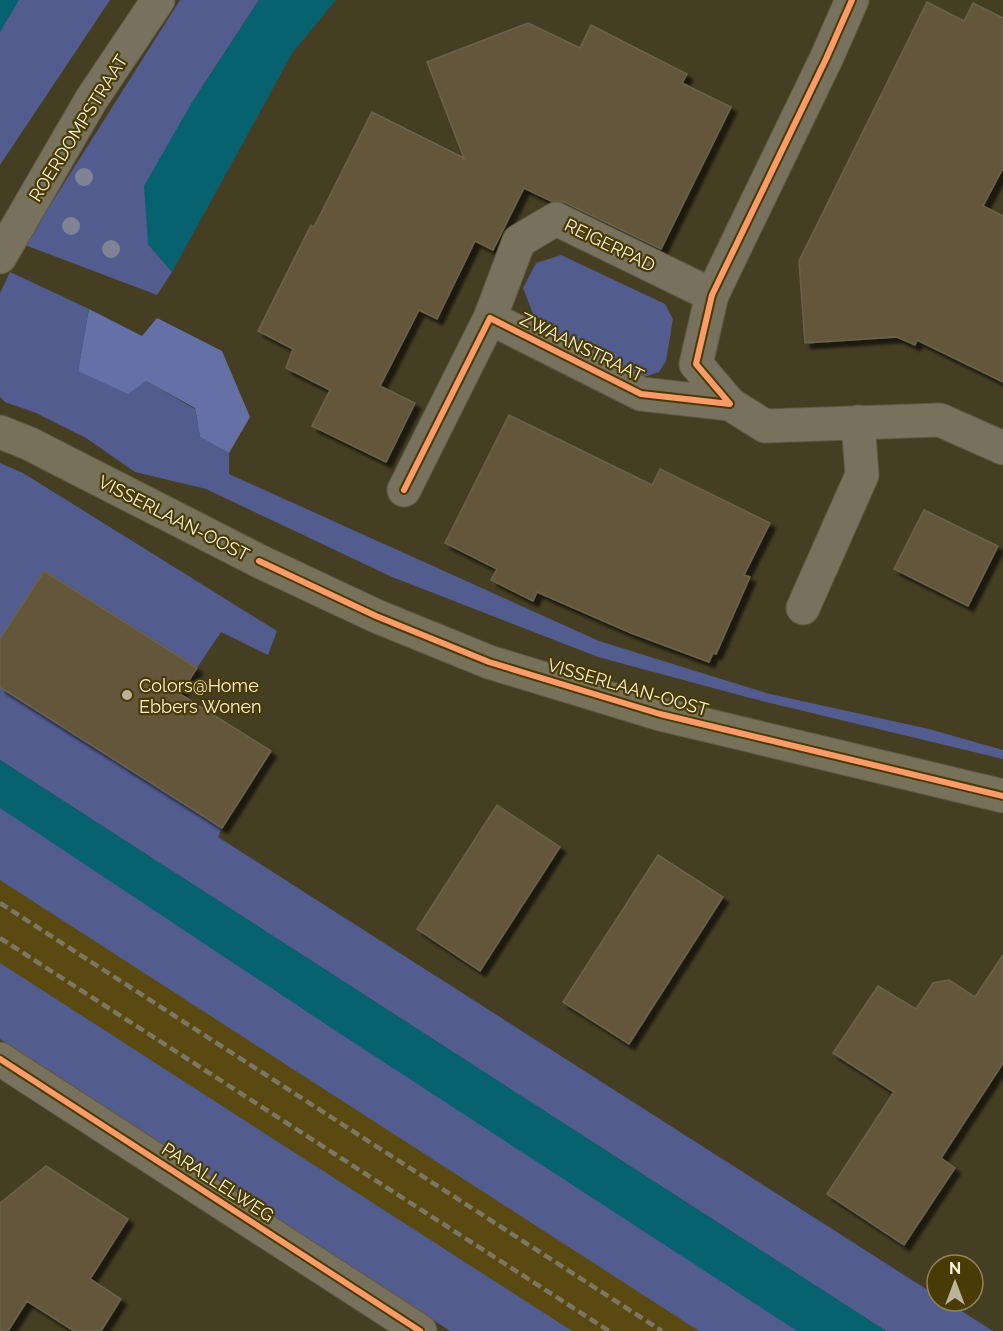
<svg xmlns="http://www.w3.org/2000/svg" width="1003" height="1331" font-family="Raleway,sans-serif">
<defs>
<filter id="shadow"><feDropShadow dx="5.5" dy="5.5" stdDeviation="1.5" flood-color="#0009"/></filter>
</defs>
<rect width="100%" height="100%" fill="#453e23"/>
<path fill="#5a4a11" d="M0,783l846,548h-334l-512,-327z"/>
<path fill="#525c8f" d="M0,0h110l-110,165z
M180,0h79l-68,104 -43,140 24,28 -15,23 -132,-50z
M561,255l104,49 8,15 -7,42 -7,11 -15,5 -108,-55 -13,-34 13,-25z
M10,272l79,37 -11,62 68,10 49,28 5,28 29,16v21l370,167 171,53 159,35 74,21v9l-249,-60 -156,-42 -206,-80 -186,-88 -71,-17 -49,-34 -50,-25 -31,-11 -5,-5v-104z
M0,463l23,10 254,158 -9,24 -47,-23 -24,36 -153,-97 -44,68z
M0,687l222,141 -4,9 719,459v5h9l47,30h-107l-886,-571z
M0,801l817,530h-118l-699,-451z
M0,963l572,368h-122l-450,-292z"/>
<path fill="#6470a6" d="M89,309l53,27 15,-18 65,33 28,66 -21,36 -29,-16 -5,-29 -49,-27 -18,13 -50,-23z"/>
<path fill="#07626f" d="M0,0h19l-19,32z
M259,0h77l-43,52 -121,220 -24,-28 -4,-58 47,-82z
M0,760l65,42 821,529h-89l-458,-298 -339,-225z"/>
<path fill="#63573b" stroke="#6b624d" stroke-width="1.5" filter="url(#shadow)" d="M927,2l37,19 9,-18 30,15v150l-20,38 20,10v166l-86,-42 -2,5 -18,-8 -92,6 -6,-82z
M528,23l52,25 11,-23 96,49 -5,9 49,24 -70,142 -97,-47 -13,-1 -27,-13 -31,62 -18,-9 -38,78 -18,-9 -39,76 35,17 -29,59 -74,-36 18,-36 -44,-22 7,-19 -35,-18 53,-106 3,2 58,-115 92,46 -37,-96z
M509,415l143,70 8,-16 110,54 -26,52 6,2 -34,77 -3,-1 -4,9 -78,-29 -94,-41 -4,9 -42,-21 6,-11 -52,-26z
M924,510l74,36 -30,60 -74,-37z
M44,571l153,97 -17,26 91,57 -49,77 -222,-141v-48z
M497,805l63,42 -80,124 -63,-42z
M658,855l65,42 -94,147 -66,-42z
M1003,955v108l-62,95 14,10 -51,77 -77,-51 67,-102 -61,-39 45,-67 38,23 17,-26 16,-3 26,17z
M46,1166l82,53 -38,60 31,20 -20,32h-27l-47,-30 -19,30h-8v-128z"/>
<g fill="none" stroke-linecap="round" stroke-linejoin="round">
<g stroke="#5f5942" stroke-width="35">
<path id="street" d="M0,257l91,-157 67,-100
M490,318l29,-77 37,-22 156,76
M730,404l35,22 175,-6 63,28
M404,490l86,-172 151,76 89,10 -34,-40 16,-69 114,-236 26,-59
M803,608l59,-133 -4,-53
M0,1059l420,272"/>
</g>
<g stroke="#5f5942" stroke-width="35">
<path id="secondary" d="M0,432l28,11 231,118 117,55 113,46 171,52 343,82"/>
</g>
<use href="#street" stroke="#77715d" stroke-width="33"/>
<use href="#secondary" stroke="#777159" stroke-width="33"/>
<path stroke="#7c7764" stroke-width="4.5" stroke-dasharray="9 4.5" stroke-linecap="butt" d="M0,903l662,428
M0,938l609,393"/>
<g stroke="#493b05" stroke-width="10">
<path id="cycleway" d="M404,490l86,-172 151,76 89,10 -34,-40 16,-69 114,-236 26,-59
M259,561l117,55 113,46 171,52 343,82
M0,1059l420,272"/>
</g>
<use href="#cycleway" stroke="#fa9b69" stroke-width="6"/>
</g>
<g fill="#7f8395">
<circle cx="84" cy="177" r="9"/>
<circle cx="71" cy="226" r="9"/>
<circle cx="111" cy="249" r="9"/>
</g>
<circle fill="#bbb399" stroke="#493b05" stroke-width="2" cx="127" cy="695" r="6"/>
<g text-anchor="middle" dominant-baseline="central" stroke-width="4.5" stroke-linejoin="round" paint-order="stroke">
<g font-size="18" fill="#faf2d8" stroke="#493b05">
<text transform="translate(78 128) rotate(-58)">ROERDOMPSTRAAT</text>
<text transform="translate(610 245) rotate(26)">REIGERPAD</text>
<text transform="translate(582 347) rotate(26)">ZWAANSTRAAT</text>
<text transform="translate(174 518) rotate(27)">VISSERLAAN-OOST</text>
<text transform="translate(628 687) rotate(16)">VISSERLAAN-OOST</text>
<text transform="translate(218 1182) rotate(33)">PARALLELWEG</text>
</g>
<g font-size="18" fill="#faf2d8" stroke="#493b05" text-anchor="start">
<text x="139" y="685">Colors@Home<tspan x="139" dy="21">Ebbers Wonen</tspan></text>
</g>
</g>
<g transform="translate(955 1283)"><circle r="28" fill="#493b05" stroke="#908459" stroke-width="1.5"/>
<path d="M0-4.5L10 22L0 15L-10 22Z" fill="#bbb399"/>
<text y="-9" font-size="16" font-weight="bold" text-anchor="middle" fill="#faf2d8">N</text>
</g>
</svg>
